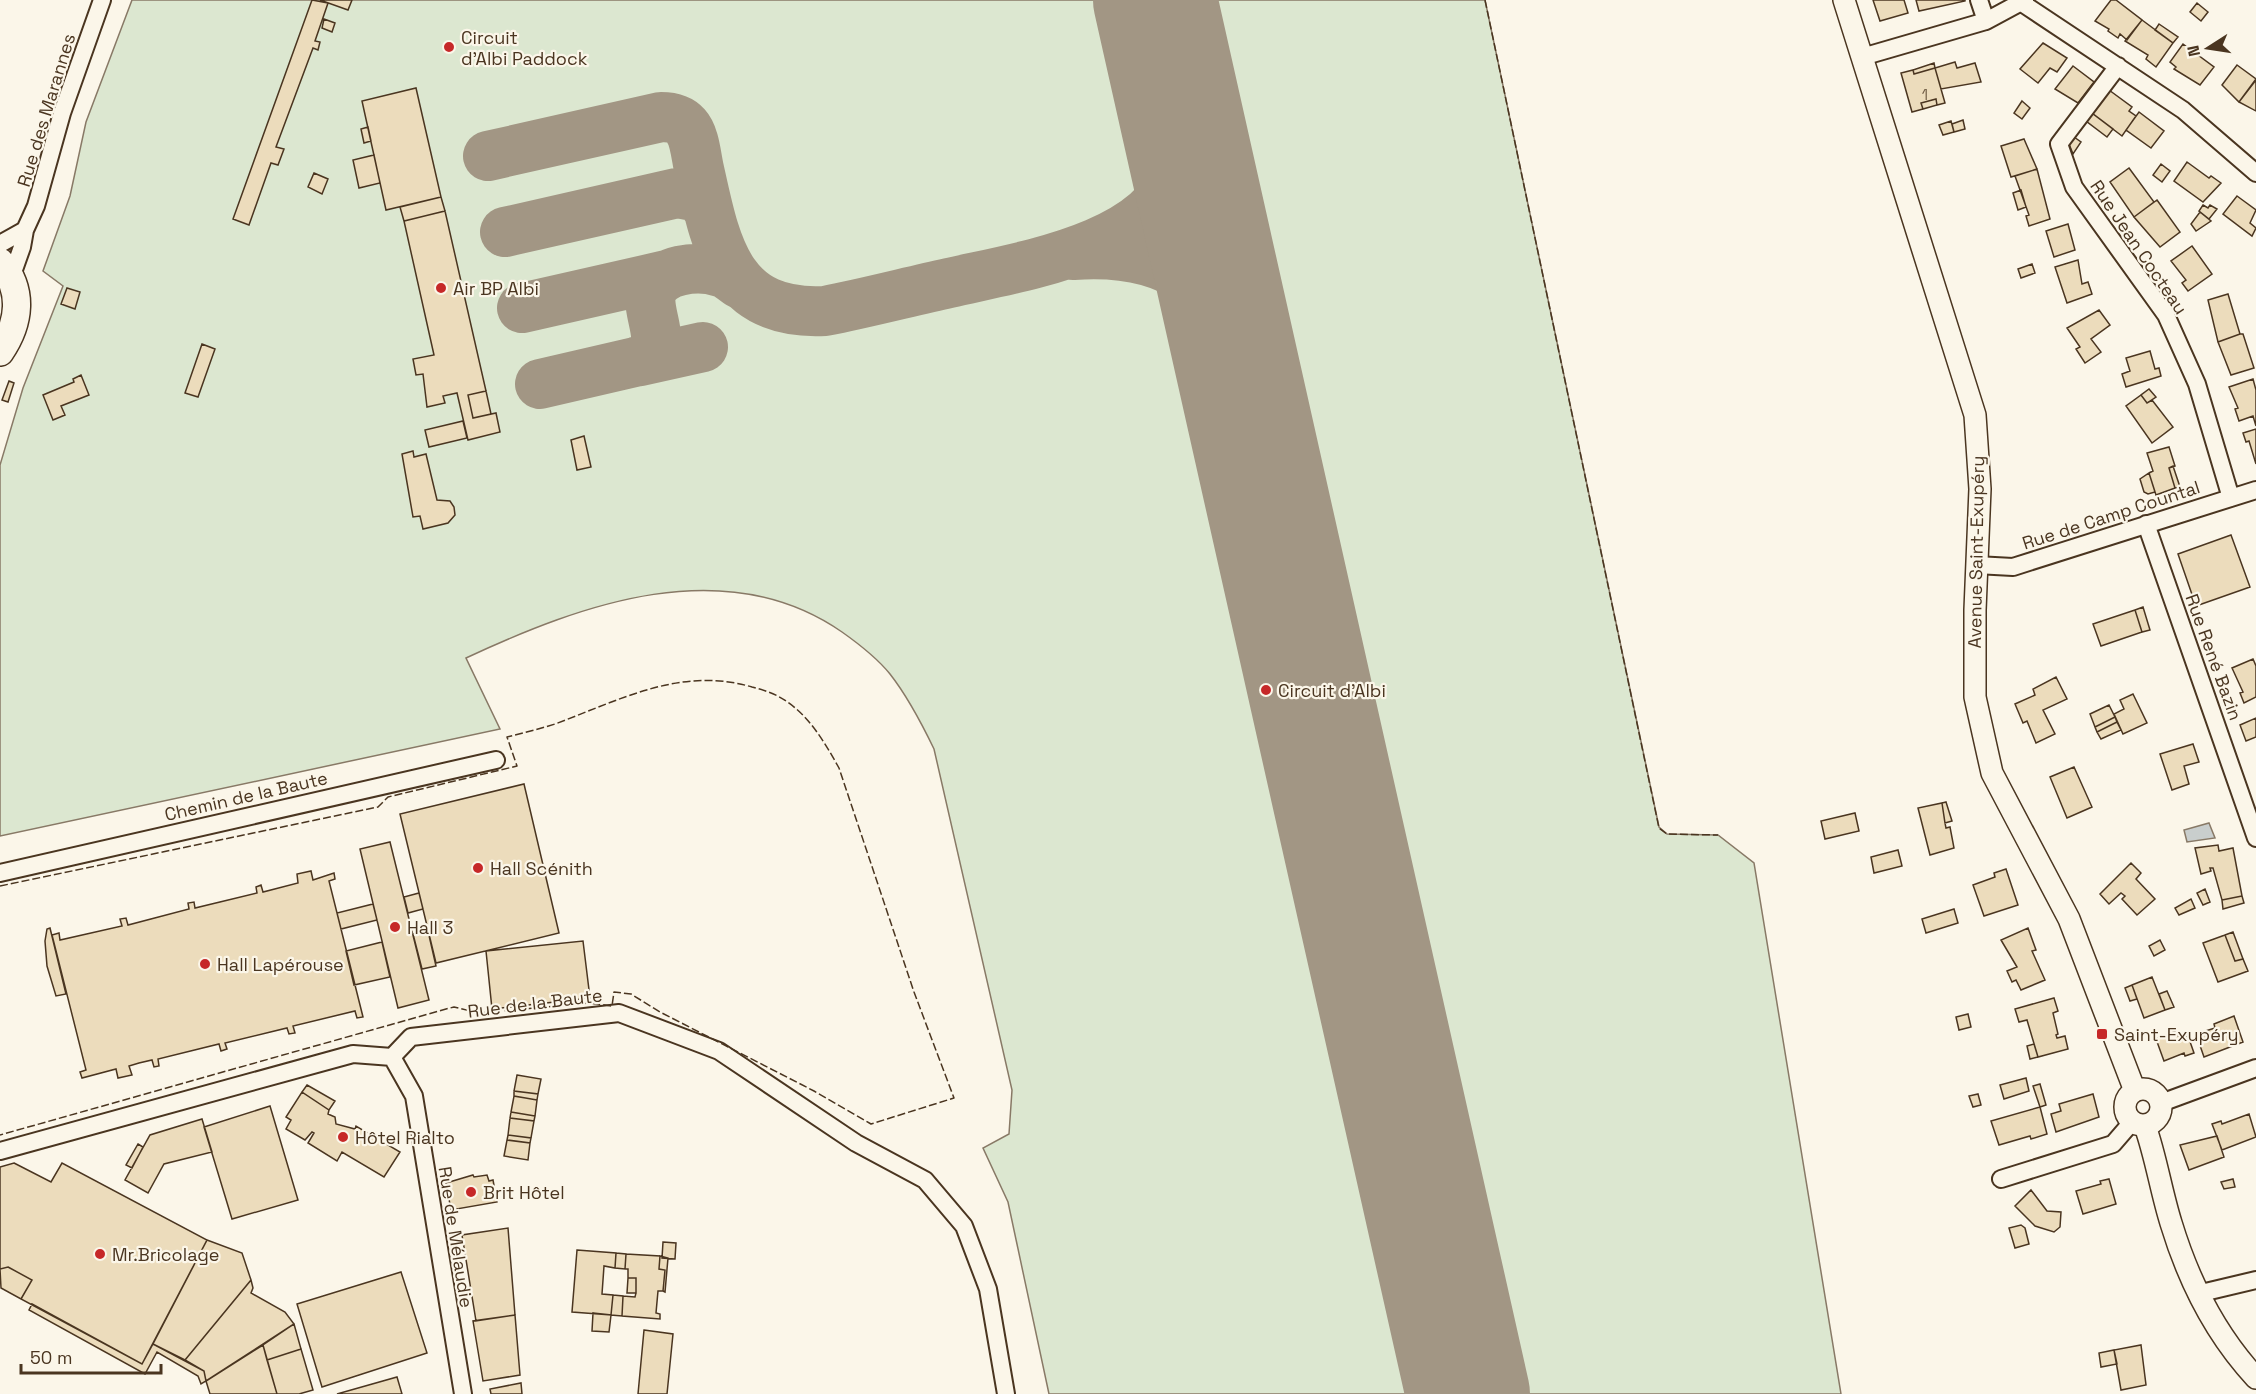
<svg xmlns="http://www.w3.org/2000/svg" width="2256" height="1394" font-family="'Space Grotesk',sans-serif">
<rect width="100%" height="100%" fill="#fbf6e9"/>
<path fill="#dce7d0" stroke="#887966" stroke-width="1.5" d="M132,0h1353l174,827 8,7 51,1 36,28 87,531h-792l-41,-192 -25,-54 26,-14 3,-44 -78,-341c-13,-27 -26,-52 -44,-75 -13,-16 -31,-30 -48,-42 -117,-81 -260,-28 -376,26l34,71 -500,107v-371l23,-77 40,-102 -20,-15 27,-75 16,-74z"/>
<path fill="#c9cecd" stroke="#887966" stroke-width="1.5" d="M2209,823l6,15 -28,4 -3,-12z"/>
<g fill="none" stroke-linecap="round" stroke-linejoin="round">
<path stroke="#a29684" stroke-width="50" d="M488,156l173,-39c9,0 18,1 25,9 9,10 10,30 13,43 17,77 29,147 126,142 41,-8 83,-19 124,-28 68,-16 204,-35 227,-114 7,-24 1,-53 -1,-77
M505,232l172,-39 21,4 9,11
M1073,255c41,-3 85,2 119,27 17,13 27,35 38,53
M522,308l145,-33
M640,361l63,-14
M540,384l95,-22c39,-10 11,-45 16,-68 7,-26 48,-29 69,-22 8,2 14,8 20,12"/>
<path stroke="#a29684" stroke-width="124" d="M1155,0l313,1394"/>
</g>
<path fill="#ecdcbc" stroke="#4a3520" stroke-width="1.5" d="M312,0l16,3 -13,38 5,1 -2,8 -5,-2 -37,99 8,2 -6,16 -7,-2 -22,62 -16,-6z
M320,0h32l-4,10z
M1873,0h31l4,13 -28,8z
M1916,0h49v1l-46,10z
M2111,0h5l26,20 -15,20 -7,-6 -2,4 -10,-7 1,-2 -14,-8z
M2197,3l11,9 -7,9 -11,-9z
M324,19l11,4 -3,9 -10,-4z
M2142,20l31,23 -17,24 -10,-8 2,-4 -23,-14z
M2159,24l19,13 -5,6 -18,-13z
M2043,43l24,15 -10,14 -7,-4 -12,15 -18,-14z
M2183,44l31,23 -14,18 -26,-16 2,-2 -6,-5z
M1955,62l2,6 18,-5 6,19 -40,7 -6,-21z
M1934,63l1,5 -21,6 -1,-4z
M2237,65l19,14 -17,23 -17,-17z
M2073,66l21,16 -16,21 -23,-14z
M1935,68l10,35 -8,2 -1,-6 -15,4 2,6 -11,3 -11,-39 12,-3 1,4z
M2256,80v31l-17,-9z
M416,88l25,109 -55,13 -24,-109z
M2109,90l23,17 -3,4 7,5 -14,20 -30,-23z
M1936,99l1,6 -14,4 -2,-6z
M2022,101l8,7 -8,11 -8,-6z
M2139,112l25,19 -13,17 -25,-18z
M2092,113l21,16 -6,8 -21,-16z
M1963,120l2,9 -11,3 -2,-8z
M1951,121l3,11 -11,3 -4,-10z
M368,127l3,14 -7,2 -3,-14z
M2074,137l7,5 -8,12 -4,-10z
M2024,139l13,30 -26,8 -10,-31z
M374,155l6,28 -21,5 -6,-28z
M2187,162l22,16 2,-2 10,7 -18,19 -29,-21z
M2161,164l9,7 -8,11 -9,-7z
M2129,168l25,34 -20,15 -24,-35z
M2037,169l13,50 -21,7 -3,-10 3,-1 -14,-39z
M314,173l14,6 -6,15 -14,-7z
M2021,190l5,17 -8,3 -5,-17z
M2237,196l19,14 -6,13 6,5 -4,8 -29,-22z
M441,197l4,14 -41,10 -4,-14z
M2157,200l23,32 -20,15 -26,-30z
M2203,205l5,3 2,-3 7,4 -8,10 -10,-8z
M445,211l41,180 -18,4 5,23 23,-5 4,19 -32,8 -11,-47 -14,3 2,7 -18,4 -4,-33 -7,1 -3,-16 21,-4 -30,-134z
M2200,212l11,9 -15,10 -5,-7z
M2068,224l7,26 -21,7 -8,-26z
M2192,246l20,28 -24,17 -6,-8 4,-3 -15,-19z
M2078,260l4,24 6,-2 4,12 -25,9 -12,-36z
M2032,264l3,9 -14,5 -3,-9z
M67,288l13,4 -5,17 -14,-5z
M2228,294l12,40 -22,8 -10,-42z
M2099,310l11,15 -19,14 10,13 -16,11 -9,-14 4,-2 -13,-19z
M2240,334h3l11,34 -23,7 -13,-33z
M202,344l13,5 -17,48 -13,-4z
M2150,351l5,18 4,-1 2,8 -35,11 -4,-13 8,-3 -4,-13z
M81,375l8,20 -28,11 4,9 -12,5 -10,-25 31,-13 -1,-3z
M2253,379l3,11v36l-3,-10 -14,5 -4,-12 3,-1 -9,-21z
M9,381l5,2 -6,19 -6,-2z
M2149,389l7,8 -9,6 -6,-8z
M486,391l5,23 -18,4 -5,-23z
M2141,395l6,8 5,-3 21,27 -21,16 -26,-37z
M463,421l4,17 -38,9 -4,-17z
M2256,429v35l-7,-23 -3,1 -3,-9z
M584,436l7,31 -14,3 -6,-30z
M2169,447l6,19 -6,2 6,20 -19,7 -7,-22 4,-2 -6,-18z
M413,451l1,6 12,-3 11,46 13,1 4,6 1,8 -7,8 -25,6 -3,-13 -7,1 -11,-63z
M2173,466l7,21 -5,1 -6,-20z
M2149,473l6,19 -7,2 -4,-2 -4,-13z
M2231,535l19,52 -54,19 -18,-52z
M2143,607l7,23 -8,2 -7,-22z
M2135,610l7,22 -41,14 -8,-22z
M2253,659l3,7v31l-12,6 -4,-10 3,-1 -11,-24z
M2056,677l11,22 -24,11 12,24 -19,9 -9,-22 -4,2 -8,-19 20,-9 -2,-6z
M2133,694l14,29 -24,11 -9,-20 10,-5 -4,-9z
M2109,705l6,12 -20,10 -5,-13z
M2115,717l2,5 -20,10 -2,-5z
M2256,718v19l-10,4 -6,-16z
M2117,722l4,8 -20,9 -4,-7z
M2193,744l6,18 -15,4 5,18 -17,6 -12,-36z
M2074,767l18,40 -25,11 -17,-41z
M524,784l35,149 -123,30 -36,-149z
M1946,802l6,19 -7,2 -3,-20z
M1942,803l3,20 1,5 4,-1 4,21 -24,7 -12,-47z
M1855,813l4,18 -34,8 -4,-18z
M390,842l39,158 -31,8 -38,-159z
M2218,845l1,6 14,-3 9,48 -20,4 -9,-32h-3l1,3 -10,3 -6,-26z
M1898,850l4,16 -28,7 -3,-16z
M2131,863l10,10 -5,6 19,20 -18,16 -15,-16 3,-3 -4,-3 -12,11 -9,-10z
M2006,869l12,36 -34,11 -11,-31 22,-8 -1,-4z
M311,871l2,9 21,-7 1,6 -6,2 34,136 -6,1 -2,-7 -62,15 2,7 -6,1 -2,-6 -62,15 2,6 -6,2 -2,-7 -61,15 1,7 -5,1 -2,-7 -13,3 -10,3 3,9 -14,3 -2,-9 -34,9 -2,-6 6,-2 -34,-135 7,-2 1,7 62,-14 -2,-7 6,-1 2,7 61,-16 -1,-6 6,-1 1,6 62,-15 -1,-6 5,-2 2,7 35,-9 -1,-9z
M2205,889l5,13 -7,3 -6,-12z
M419,893l4,16 -15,4 -4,-16z
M2242,896l2,7 -21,6 -1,-9z
M2191,899l4,9 -16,7 -4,-7z
M373,904l4,16 -36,9 -4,-16z
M1954,909l4,14 -32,10 -4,-14z
M50,928l16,66 -10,2 -9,-30 -2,-25 2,-12z
M2028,928l8,22 -4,1 13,29 -24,10 -5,-10 -4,2 -5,-11 10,-4 -16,-27z
M428,931l8,35 -14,3 -9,-35z
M2233,932l10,27 -8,2 -10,-26z
M2225,935l10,26 8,-2 5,12 -30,11 -15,-39z
M2160,940l5,10 -11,6 -5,-10z
M583,941l7,57 -98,11 -6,-58z
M382,942l8,35 -36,8 -8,-34z
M2152,977l13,33 -21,8 -12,-33z
M2132,985l5,14 -7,2 -5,-13z
M2167,991l7,16 -9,3 -6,-16z
M2054,998l4,13 -5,2 5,21 -2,1 1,3 8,-2 3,13 -30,8 -11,-37 -8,2 -4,-13z
M1968,1014l3,13 -12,3 -3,-13z
M2234,1016l9,26 -39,15 -8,-23 19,-6 -1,-4z
M2176,1031l3,7 9,-2 6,17 -9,3 -1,-3 -20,8 -8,-22z
M2034,1044l4,13 -8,2 -3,-13z
M517,1075l24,4 -3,15 -24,-3z
M2026,1078l3,13 -25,8 -4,-14z
M2040,1084l6,21 -6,2 -7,-21z
M307,1085l28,16 -6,9 -27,-18z
M514,1091l24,3 -1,6 -23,-4z
M302,1092l27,18 -1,4 7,3 1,7 19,5 1,-3 44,26 -16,25 -42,-25 -5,9 -29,-18 6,-10 -2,-1 -7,8 -19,-11 5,-9 -5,-3z
M1978,1094l3,11 -8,2 -4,-11z
M2093,1094l6,23 -43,15 -5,-18 10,-3 -2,-7z
M514,1096l23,4 -2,16 -24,-4z
M270,1106l28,94 -66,19 -28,-92z
M2040,1107l7,27 -16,5 -1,-3 -31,9 -8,-24z
M511,1112l24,4 -1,5 -24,-3z
M2249,1114l7,23 -34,13 -10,-26 9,-3 1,3z
M510,1118l24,3 -3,17 -23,-3z
M202,1119l10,33 -48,12 -16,29 -23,-13 25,-45z
M508,1135l23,3 -1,5 -23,-3z
M2217,1136l7,21 -35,13 -9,-25z
M507,1140l23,3 -2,17 -24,-4z
M138,1144l5,3 -11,21 -6,-3z
M14,1163l37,19 11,-19 145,77 -65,124 -121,-65 11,-19 -24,-13 -8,2v-102z
M473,1175l1,2 13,-2 2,6 4,-1 4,22 -46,8 -5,-27z
M2109,1179l7,25 -33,10 -7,-23 25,-7 -1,-3z
M2233,1179l2,8 -11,2 -3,-7z
M2031,1190l16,21 14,1 -1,15 -6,5 -19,-6 -20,-20z
M2021,1225l4,3 4,16 -14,4 -6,-20z
M508,1228l7,87 -39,6 -14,-86z
M207,1240l35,13 9,27 -66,80 -32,-16z
M663,1242l13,1 -1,16 -13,-1z
M577,1250l39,3 -1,15 -11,-2 -2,28 11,1 -2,20 -39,-3z
M616,1253l10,1 -1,15 -10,-1z
M626,1254l34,2 -1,13 6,1 -2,21h-5l-2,22 4,1v5l-38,-3 1,-20 12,1 1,-4v-15h-8v-9h-3z
M660,1256l8,2 -3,34 -2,-1 2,-21 -6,-1z
M8,1267l24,13 -11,19 -20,-11 -1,-19z
M401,1272l26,81 -105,34 -25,-83z
M628,1278h8v15h-9z
M251,1280l2,8 -2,5 34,19 9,12 -88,57 -2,-10 -19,-11z
M613,1295l10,1 -1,20 -11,-1z
M32,1304l110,60 11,-20 51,27 2,10 -5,3 -3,-8 -41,-24 -12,22 -116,-64z
M593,1313l18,2 -2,17 -17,-1z
M515,1315l5,60 -37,6 -10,-60z
M294,1324l7,25 -34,11 -4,-15z
M644,1330l29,4 -6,60h-29z
M263,1345l14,49h-67l-4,-13z
M2141,1345l5,40 -25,5 -7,-40z
M301,1349l12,41 -14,4h-22l-10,-34z
M2114,1350l3,14 -16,3 -2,-14z
M397,1377l5,17h-65z
M521,1383l1,11h-31l-1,-5z"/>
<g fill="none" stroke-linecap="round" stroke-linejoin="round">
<g stroke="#4a3520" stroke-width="20">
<path id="minor" d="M1979,0l7,21
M2022,3l161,107 73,63
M1862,57l124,-36 39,-21
M2118,66l-59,78 15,43 92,128 31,69 34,114
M0,244l25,-14
M11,278l11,-31 3,-17 11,-24 26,-93 40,-113
M2146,524l110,314
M1976,565l37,2 243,-77
M0,873l496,-113
M392,1057l19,-20 208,-24 100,38 137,92 69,37 39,46 24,63 18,105
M392,1057l22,39 49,298
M2161,1103l95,-35
M0,1151l353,-97 39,3
M2001,1179l112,-35 19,-22
M2197,1294l59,-14"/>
</g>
<g stroke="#4a3520" stroke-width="24">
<path id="tertiary" d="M1844,0l131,415 5,74 -5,121v87l17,76 77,146 66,172
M2125 1107a18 18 0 1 1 36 0a18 18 0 1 1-36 0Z
M2145,1126c11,31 16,65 26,97 17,56 45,112 85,155"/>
</g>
<g stroke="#4a3520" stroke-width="30">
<path id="primary" d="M0,262c24,28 20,61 0,90"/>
</g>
<use href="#minor" stroke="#fbf6e9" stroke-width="16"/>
<use href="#tertiary" stroke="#fbf6e9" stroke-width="21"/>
<use href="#primary" stroke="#fbf6e9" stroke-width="27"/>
<path stroke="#4a3520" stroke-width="1.5" stroke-dasharray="8 3" stroke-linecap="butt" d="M1485,0l174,828 8,6 51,1
M0,886l378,-79 10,-10 129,-31 -10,-29c16,-4 32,-8 48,-13 65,-24 126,-58 197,-37 12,3 24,7 34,14 24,16 39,42 53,67l75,224 40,106 -83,26 -57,-33 -154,-79 -29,-18 -17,-2 -2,14 -23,-3 -110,10 -25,-6 -8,2 -446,126"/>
</g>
<g fill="#c62828" stroke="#fbf6e9" stroke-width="2">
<circle cx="449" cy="47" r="6"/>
<circle cx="441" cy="288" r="6"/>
<circle cx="1266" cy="690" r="6"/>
<circle cx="478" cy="868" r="6"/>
<circle cx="395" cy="927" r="6"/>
<circle cx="205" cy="964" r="6"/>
<rect x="2096" y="1028" width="12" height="12" rx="3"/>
<circle cx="343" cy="1137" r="6"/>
<circle cx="471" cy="1192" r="6"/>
<circle cx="100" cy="1254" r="6"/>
</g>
<g text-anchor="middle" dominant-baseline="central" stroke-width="4.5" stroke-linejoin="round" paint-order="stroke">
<g font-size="15" fill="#725f47">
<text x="1925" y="94">1</text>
</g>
<g font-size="18" fill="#4a3520" stroke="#fbf6e9" text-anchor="start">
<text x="461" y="37">Circuit<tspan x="461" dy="21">d'Albi Paddock</tspan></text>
<text x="453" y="288">Air BP Albi</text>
<text x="1278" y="690">Circuit d'Albi</text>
<text x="490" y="868">Hall Scénith</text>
<text x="407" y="927">Hall 3</text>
<text x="217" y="964">Hall Lapérouse</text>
<text x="2114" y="1034">Saint-Exupéry</text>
<text x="355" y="1137">Hôtel Rialto</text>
<text x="483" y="1192">Brit Hôtel</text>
<text x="112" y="1254">Mr.Bricolage</text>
</g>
<g font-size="18" fill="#4a3520" stroke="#fbf6e9">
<text transform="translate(46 110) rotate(-73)">Rue des Marannes</text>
<text transform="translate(2139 247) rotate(56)">Rue Jean Cocteau</text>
<text transform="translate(2111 515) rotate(-18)">Rue de Camp Countal</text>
<text transform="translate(1976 552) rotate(-89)">Avenue Saint-Exupéry</text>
<text transform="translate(2214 657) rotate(70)">Rue René Bazin</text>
<text transform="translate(246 796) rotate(-13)">Chemin de la Baute</text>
<text transform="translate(535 1003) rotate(-7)">Rue de la Baute</text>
<text transform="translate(456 1237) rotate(81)">Rue de Mélaudie</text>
</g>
</g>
<g transform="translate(2208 48) rotate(258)" stroke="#fbf6e9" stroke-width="4.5" paint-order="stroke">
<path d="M0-4.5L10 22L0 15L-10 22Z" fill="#4a3520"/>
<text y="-9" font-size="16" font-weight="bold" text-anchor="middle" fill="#4a3520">N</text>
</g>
<path d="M21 1364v9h140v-9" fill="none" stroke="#4a3520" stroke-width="3"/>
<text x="30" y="1364" font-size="18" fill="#4a3520" stroke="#fbf6e9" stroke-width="4.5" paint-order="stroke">50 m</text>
</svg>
